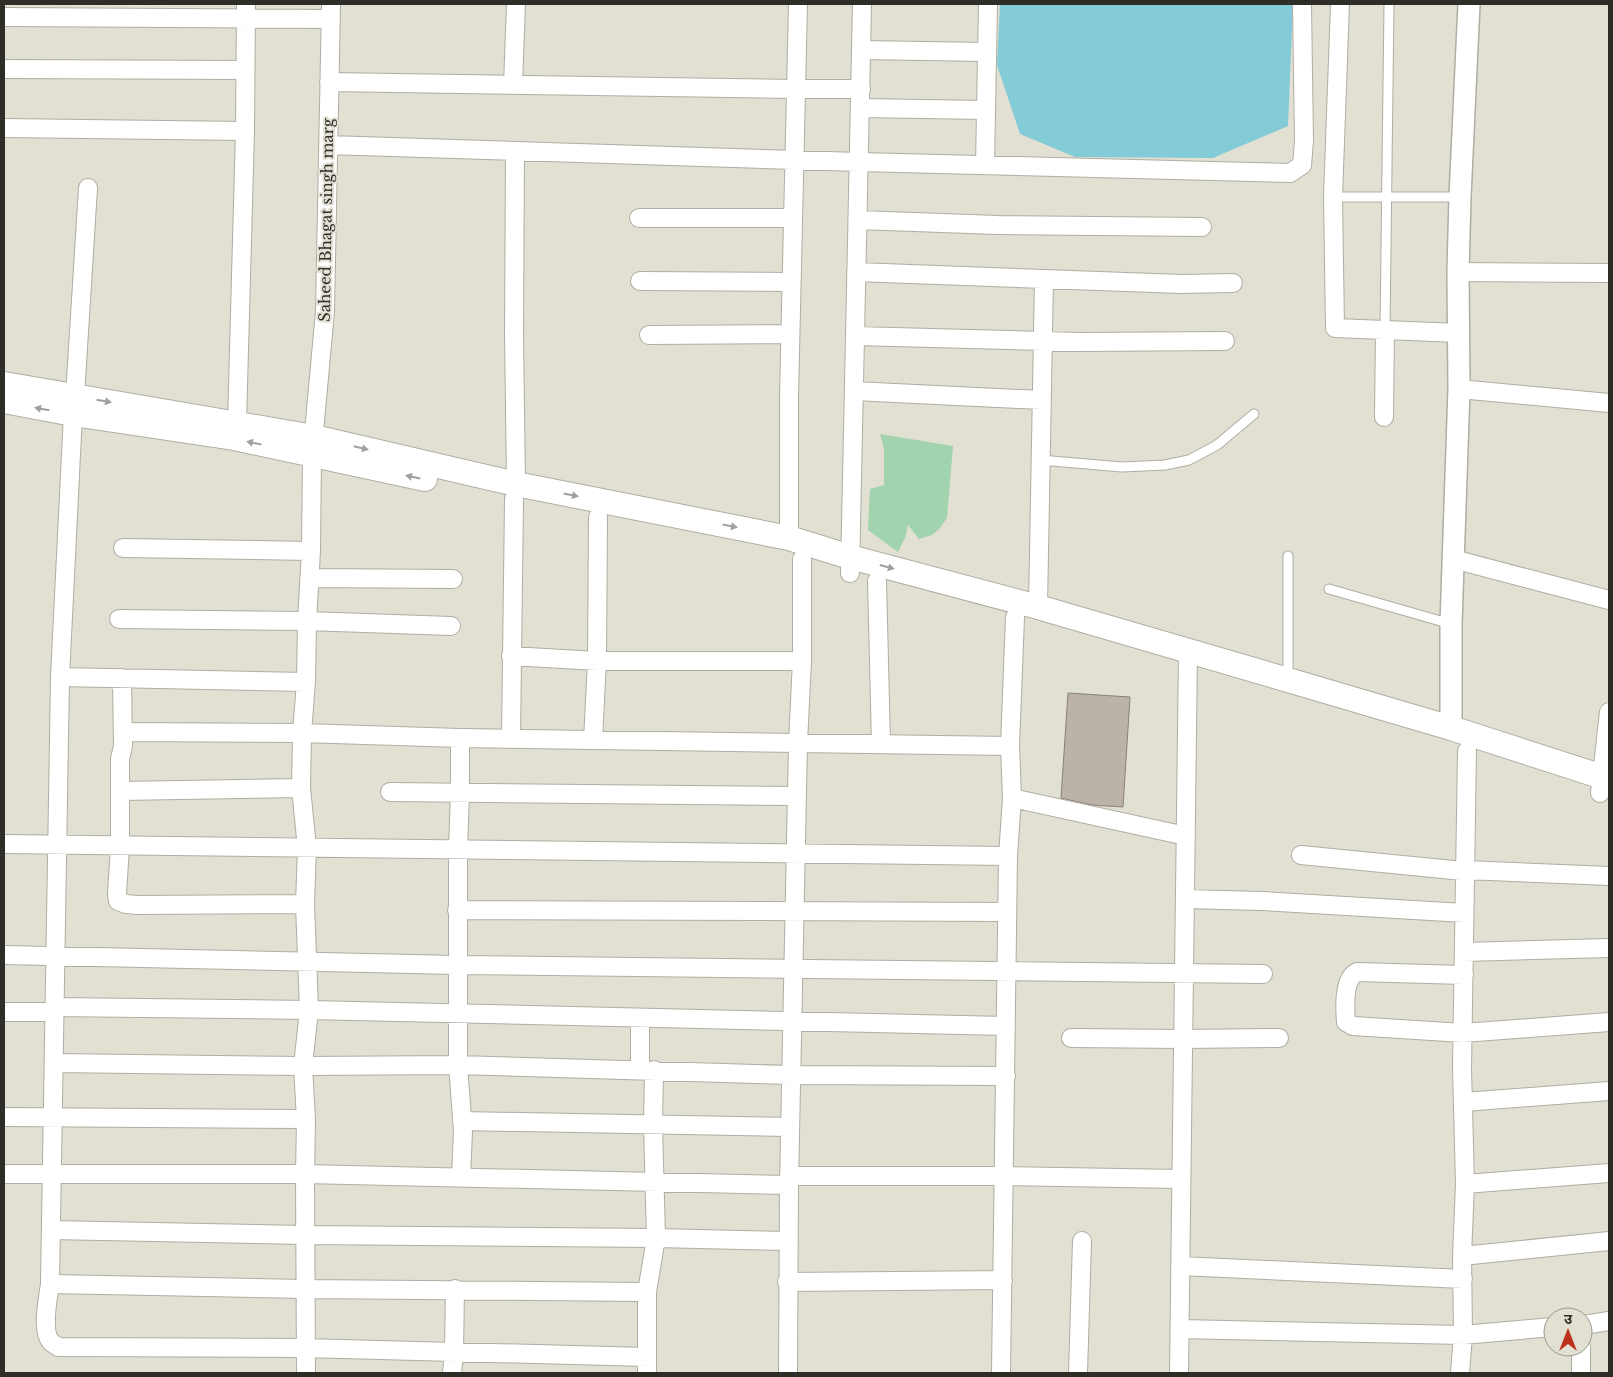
<svg xmlns="http://www.w3.org/2000/svg" width="1613" height="1377" font-family="'Libre Baskerville','Noto Sans Devanagari',serif">
<rect width="100%" height="100%" fill="#e2dfd3"/>
<path fill="#a1d3af" d="M880,434l73,12 -6,72 -8,11 -7,6 -13,4 -11,-14 -3,13 -7,14 -30,-22 2,-41 14,-4v-36z"/>
<path fill="#83cbd6" d="M1000,4h293l-5,122 -75,32 -138,-1 -55,-23 -23,-69z"/>
<path fill="#bbb2a9" stroke="#898179" d="M1068,693l62,4 -7,110 -31,-2 -31,-7z"/>
<g fill="none" stroke-linecap="round" stroke-linejoin="round">
<g stroke="#b0ada2" stroke-width="11">
<path id="service" d="M1333,197h127
M1385,330l4,-326
M1040,460l82,7 43,-2 24,-5 28,-15 37,-31
M1329,589l122,35
M1288,678v-122"/>
</g>
<g stroke="#b0ada2" stroke-width="20">
<path id="minor" d="M1340,4l-7,193 2,131 124,5
M4,17l326,2
M861,50l125,2
M4,69l241,1
M329,82l467,7h65
M513,85l3,-81
M860,108l126,2
M4,128l241,3
M328,145l531,17 431,11 12,-8 2,-24 -2,-137
M515,151l-1,182 2,151
M985,165l3,-161
M88,188l-13,208 -2,18 -13,263 -10,607c-2,14 -9,47 1,58 2,2 5,3 7,5l247,1 342,9
M639,218h154
M858,220l140,5 204,2
M856,272l325,12 52,-1
M1458,272l151,1
M640,281l151,1
M649,335l141,-1
M855,336l225,6 145,-1
M1459,389l150,14
M854,391l187,9
M1384,417l1,-87
M237,423l8,-292 1,-127
M789,538v-141l9,-393
M123,548l188,3
M1453,559l156,41
M850,573l12,-569
M310,578l143,1
M877,581l4,163
M1038,607l6,-328
M119,619l188,2 144,5
M511,656l86,5h205
M60,677l246,5
M122,678l1,68 -3,13v87l-3,48 1,7 8,3 11,1 168,-1
M123,732l179,1 158,5 550,8
M460,738v55l-2,57v215l333,10 215,1
M511,739l3,-240
M593,740l4,-79 1,-144
M120,791l181,-3
M390,792l407,4
M1600,793l9,-81
M1012,798l174,38
M4,844l1004,12
M1301,855l162,16 2,-1 144,6
M1185,899l77,2 202,12
M457,910l550,2
M1464,952l145,-4
M4,955l453,10 806,9
M1464,975l-107,-3c-14,7 -12,37 -11,50l7,4 110,7 146,-11
M55,1007l254,3 697,16
M4,1012h51
M640,1018v52
M1071,1038l112,1 96,-1
M54,1063l249,3 155,-1 5,66 -2,46
M1464,1102l145,-11
M4,1117l302,2
M462,1121l328,6
M4,1174h301l484,11
M789,1176h215l177,3
M1465,1184l144,-11
M51,1230l254,5 351,3 132,3
M1462,1256l147,-15
M1180,1266l283,13
M787,1282l216,-2
M50,1284l255,5 342,3
M1583,1325l26,-4
M1180,1329l283,6 90,-8
M306,1373l-1,-199 1,-55 -3,-53 6,-56 -4,-106 2,-56 -6,-60 1,-55 4,-51 1,-61 4,-70 1,-97 13,-143 6,-307
M452,1373l2,-20 1,-64
M647,1373v-81l9,-54 -3,-114 1,-54
M788,1373l1,-188 9,-442 4,-82v-102
M1001,1373l7,-517 4,-58 -2,-52 5,-129
M1078,1373l4,-132
M1179,1373l9,-722
M1460,1373l3,-38 -1,-79 3,-72 -3,-116 5,-317
M1581,1373v-26"/>
</g>
<g stroke="#b0ada2" stroke-width="24">
<path id="tertiary" d="M1451,728v-104l8,-235 -1,-117 2,-75 9,-193"/>
</g>
<g stroke="#b0ada2" stroke-width="26">
<path id="secondary" d="M4,384l310,53 202,47 273,54 61,19 188,50 250,73 163,48 158,51
M4,401l69,13 161,24 191,41"/>
</g>
<use href="#service" stroke="#fff" stroke-width="9"/>
<use href="#minor" stroke="#fff" stroke-width="18"/>
<use href="#tertiary" stroke="#fff" stroke-width="21"/>
<use href="#secondary" stroke="#fff" stroke-width="24"/>
</g>
<defs><path id="oneway-solid" d="M-6-.8H1V-3.2L6.5 0L1 3.2V.8H-6Z" transform="scale(1.25)"/></defs>
<g fill="#a1a09e">
<use href="#oneway-solid" transform="translate(104 401) rotate(10)"/>
<use href="#oneway-solid" transform="translate(42 409) rotate(-170)"/>
<use href="#oneway-solid" transform="translate(254 443) rotate(-168)"/>
<use href="#oneway-solid" transform="translate(361 448) rotate(13)"/>
<use href="#oneway-solid" transform="translate(413 477) rotate(-168)"/>
<use href="#oneway-solid" transform="translate(571 495) rotate(11)"/>
<use href="#oneway-solid" transform="translate(730 526) rotate(11)"/>
<use href="#oneway-solid" transform="translate(887 567) rotate(15)"/>
</g>
<g text-anchor="middle" dominant-baseline="central" stroke-width="4" stroke-linejoin="round" paint-order="stroke">
<g font-size="15" fill="#2e2d28" stroke="#e2dfd3">
<text transform="translate(326 220) rotate(-89)">Saheed Bhagat singh marg</text>
</g>
</g>
<rect width="1613" height="1377" fill="none" stroke="#2e2d28" stroke-width="10"/>
<g transform="translate(1568 1332)"><circle r="24" fill="#e2dfd3" stroke="#9a988f"/>
<path d="M0-4L9 19L0 12L-9 19Z" fill="#bd311b"/>
<text y="-8" font-size="14" font-weight="bold" text-anchor="middle" fill="#2e2d28">उ</text>
</g>
</svg>
